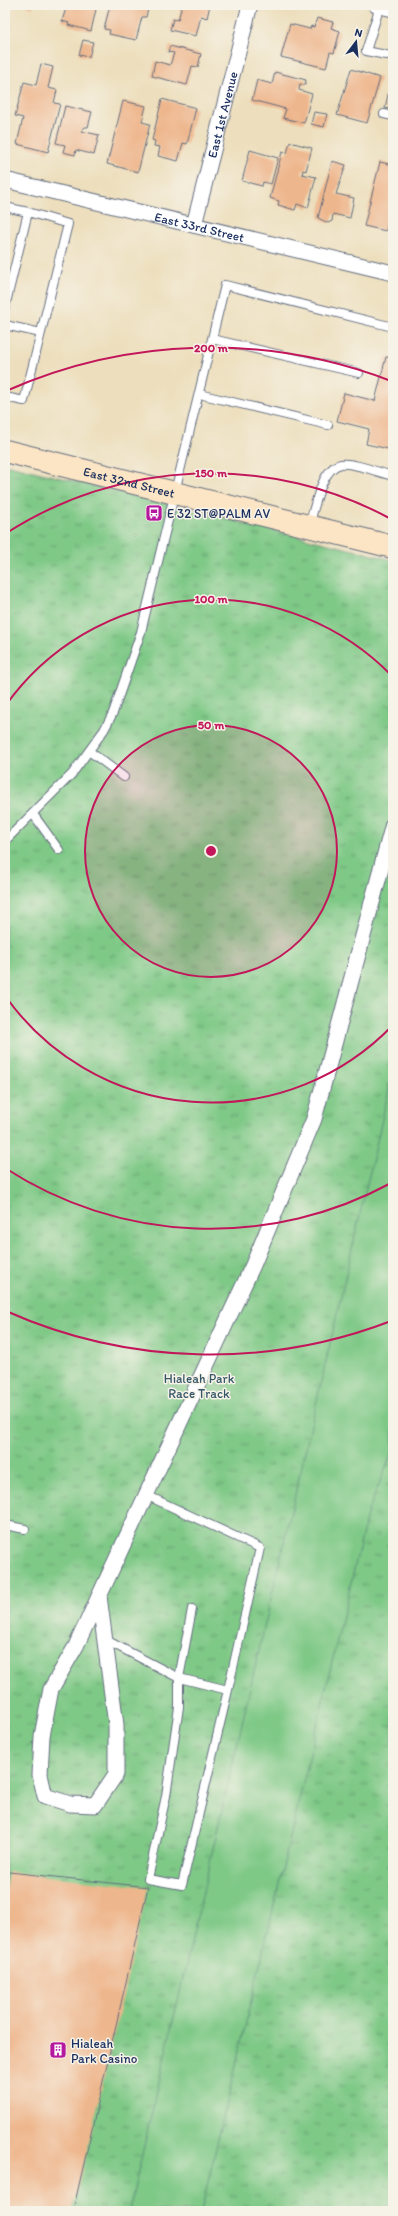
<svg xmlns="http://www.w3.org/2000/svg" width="398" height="2216" font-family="Itim,sans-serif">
<defs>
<pattern id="grass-tufts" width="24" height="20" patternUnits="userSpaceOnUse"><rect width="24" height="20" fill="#7fc987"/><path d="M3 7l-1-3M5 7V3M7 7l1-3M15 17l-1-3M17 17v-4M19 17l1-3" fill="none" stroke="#67a472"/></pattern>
</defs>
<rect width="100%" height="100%" fill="#f7f3e8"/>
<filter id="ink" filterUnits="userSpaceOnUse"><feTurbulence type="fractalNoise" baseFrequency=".025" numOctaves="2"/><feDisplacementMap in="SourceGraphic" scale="8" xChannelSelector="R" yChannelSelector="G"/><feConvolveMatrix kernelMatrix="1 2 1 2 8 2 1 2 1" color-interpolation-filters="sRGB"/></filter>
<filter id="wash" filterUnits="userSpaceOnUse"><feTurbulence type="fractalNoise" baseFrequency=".012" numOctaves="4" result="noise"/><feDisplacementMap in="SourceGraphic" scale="16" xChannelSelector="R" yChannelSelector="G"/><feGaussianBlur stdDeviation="0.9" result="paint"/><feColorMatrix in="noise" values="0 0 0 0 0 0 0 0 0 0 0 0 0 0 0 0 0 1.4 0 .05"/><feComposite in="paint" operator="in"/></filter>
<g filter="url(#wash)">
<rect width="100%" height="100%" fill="#eddfbd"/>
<path fill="url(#grass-tufts)" stroke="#4d7c72" d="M5,464l388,96v1651h-388z"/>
<path fill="#7fc987" stroke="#4d7c72" d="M393,1072v378l-25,61 -167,700h-72z"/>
<g id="blocks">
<path fill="#eeb68c" d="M24,5h9v3z
M67,5h30l-6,26 -23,-6 1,-2 -7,-2z
M110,5h39l-3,12h-4l-6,23 -27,-6 1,-4 -6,-1z
M182,5h28l-3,13 -6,-2 -5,20 -26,-6 3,-11 5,1z
M317,18l16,4 -2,6 9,3 -6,22 -4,-1 -4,16 -45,-11 9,-33 20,5 1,-3 3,1z
M83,40l10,2 -4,15 -10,-2z
M170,46l31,8 -3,13 -6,-1 -5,19 -35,-9 3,-15 15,4 4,-12 -6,-1z
M41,64l12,3 -5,21 9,2 -3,13 6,1 -12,48 -31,-8 6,-26 -8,-2 9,-34 12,3z
M351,69l29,9 -13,45 -30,-8z
M275,72l31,8 -1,5 -5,-1 -1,6 13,4 -8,29 -21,-5 3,-9 -34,-9 5,-20 15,4z
M392,77h1v33l-8,-2z
M162,99l34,9 -9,36 -4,-1 -5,18 -20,-5 2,-9 -6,-1 1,-5 -3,-1z
M123,101l23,5 -4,16 8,2 -12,48 -31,-8z
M65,106l27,6 -4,15h-3l-4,4 18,4 -5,20 -18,-5 -1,5 -12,-3 2,-7 -9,-2z
M314,112l13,2 -3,13 -13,-3z
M5,113l4,1 -3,13h-1z
M290,142l22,6 -6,23 -3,-1 -1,4 14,3 -8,31 -11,-4 -2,6 -17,-5 1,-4 -9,-3 12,-46 5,1z
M250,150l28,8 -7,26 -8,-2 -1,4 -20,-5z
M332,161l14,4 -10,29 18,4 -4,20 -17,-4 -1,7 -4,2 -10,-5z
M380,162l13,3v35l-7,31 -22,-5z
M386,357l7,1v92l-27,-6 3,-15 -32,-8 7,-28 31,8z
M9,1872l139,15 -75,324h-68v-322z"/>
</g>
</g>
<g filter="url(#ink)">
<use href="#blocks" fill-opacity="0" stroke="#646d7f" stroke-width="1"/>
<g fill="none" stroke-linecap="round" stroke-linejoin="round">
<g stroke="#646d7f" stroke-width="10">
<path id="lane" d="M380,6l-14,45 20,4
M384,114l9,2
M5,207l23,5 -23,95
M5,325l36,8
M212,339l147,34
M199,394l129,31
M5,397l19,4 44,-177 -40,-12
M309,525c6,-17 12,-57 32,-61 12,-2 39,9 52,12
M89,751l35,26
M33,814l26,36
M5,841l67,-67 32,-44 9,-17 28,-81 84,-347 168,42
M5,1525l20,4
M192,1609l-13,69v29l-13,89 -18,83 34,6 46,-195
M106,1640l73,38 49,12 32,-142 -114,-53"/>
</g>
<g stroke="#646d7f" stroke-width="17">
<g id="street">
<path d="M376,5l17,4"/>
<path id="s1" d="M5,180l388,93"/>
<path id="s2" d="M194,225l56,-220"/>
<path d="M99,1596l17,129v49l-21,31 -25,-1 -25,-8 -5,-21 2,-39 9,-47 25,-43 177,-381 61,-146 79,-295"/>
</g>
</g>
<g stroke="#646d7f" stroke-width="24">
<g id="secondary">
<path id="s3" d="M5,451l388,96"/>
</g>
</g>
<use href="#lane" stroke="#fff" stroke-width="8"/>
<use href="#street" stroke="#fff" stroke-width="15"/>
<use href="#secondary" stroke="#fce5c4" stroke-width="22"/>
</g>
</g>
<circle cx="211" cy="851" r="126" fill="#c2185b" fill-opacity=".12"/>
<g fill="none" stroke="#c2185b" stroke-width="2">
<circle cx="211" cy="851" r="126"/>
<path d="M392 1026A252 252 0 0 1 6 997M6 705A252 252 0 0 1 392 676"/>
<path d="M391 1183A378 378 0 0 1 5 1168M5 534A378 378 0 0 1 391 519"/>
<path d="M391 1321A503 503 0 0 1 6 1311M6 391A503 503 0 0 1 391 381"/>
</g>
<defs>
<g id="bus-square" transform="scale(0.9)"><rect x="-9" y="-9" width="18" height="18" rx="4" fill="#b5179e" stroke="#f7f3e8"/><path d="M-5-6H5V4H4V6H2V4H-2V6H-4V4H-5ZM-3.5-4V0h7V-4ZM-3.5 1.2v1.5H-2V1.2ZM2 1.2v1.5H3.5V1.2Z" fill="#fff"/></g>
<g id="building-square" transform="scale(0.9)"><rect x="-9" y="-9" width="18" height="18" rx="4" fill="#b5179e" stroke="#f7f3e8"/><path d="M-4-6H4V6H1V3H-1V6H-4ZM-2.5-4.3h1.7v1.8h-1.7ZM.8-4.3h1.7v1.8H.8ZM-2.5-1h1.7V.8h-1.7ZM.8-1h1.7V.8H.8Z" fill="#fff"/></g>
</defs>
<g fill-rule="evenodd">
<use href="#bus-square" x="154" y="513"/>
<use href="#building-square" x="58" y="2050"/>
</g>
<g text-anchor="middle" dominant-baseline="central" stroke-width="3" stroke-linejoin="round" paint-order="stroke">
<g font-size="13" fill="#1b2f5e" stroke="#f7f3e8">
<text stroke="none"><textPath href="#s2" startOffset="114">East 1st Avenue</textPath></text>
<text stroke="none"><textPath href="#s1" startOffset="200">East 33rd Street</textPath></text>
<text stroke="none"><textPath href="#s3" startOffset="128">East 32nd Street</textPath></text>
</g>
<g font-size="13" fill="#1b2f5e" stroke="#f7f3e8" text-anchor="start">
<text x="167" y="513">E 32 ST@PALM AV</text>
<text x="71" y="2043">Hialeah<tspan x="71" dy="15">Park Casino</tspan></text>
</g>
<g font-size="13" fill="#345668" stroke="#f7f3e8">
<text x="199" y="1378">Hialeah Park<tspan x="199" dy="15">Race Track</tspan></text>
</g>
</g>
<circle cx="211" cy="851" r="6" fill="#c2185b" stroke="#f7f3e8" stroke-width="2"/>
<g font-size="12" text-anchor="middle" font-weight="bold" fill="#c2185b" stroke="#f7f3e8" stroke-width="3" stroke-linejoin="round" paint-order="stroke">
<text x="211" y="352">200 m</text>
<text x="211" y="477">150 m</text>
<text x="211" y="603">100 m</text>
<text x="211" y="729">50 m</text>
</g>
<rect width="398" height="2216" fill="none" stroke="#f7f3e8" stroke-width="20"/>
<g transform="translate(356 42) rotate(16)" stroke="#f7f3e8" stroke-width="3" paint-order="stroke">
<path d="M0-3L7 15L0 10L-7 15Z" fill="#1b2f5e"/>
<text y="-6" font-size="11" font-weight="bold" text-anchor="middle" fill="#1b2f5e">N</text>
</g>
</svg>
